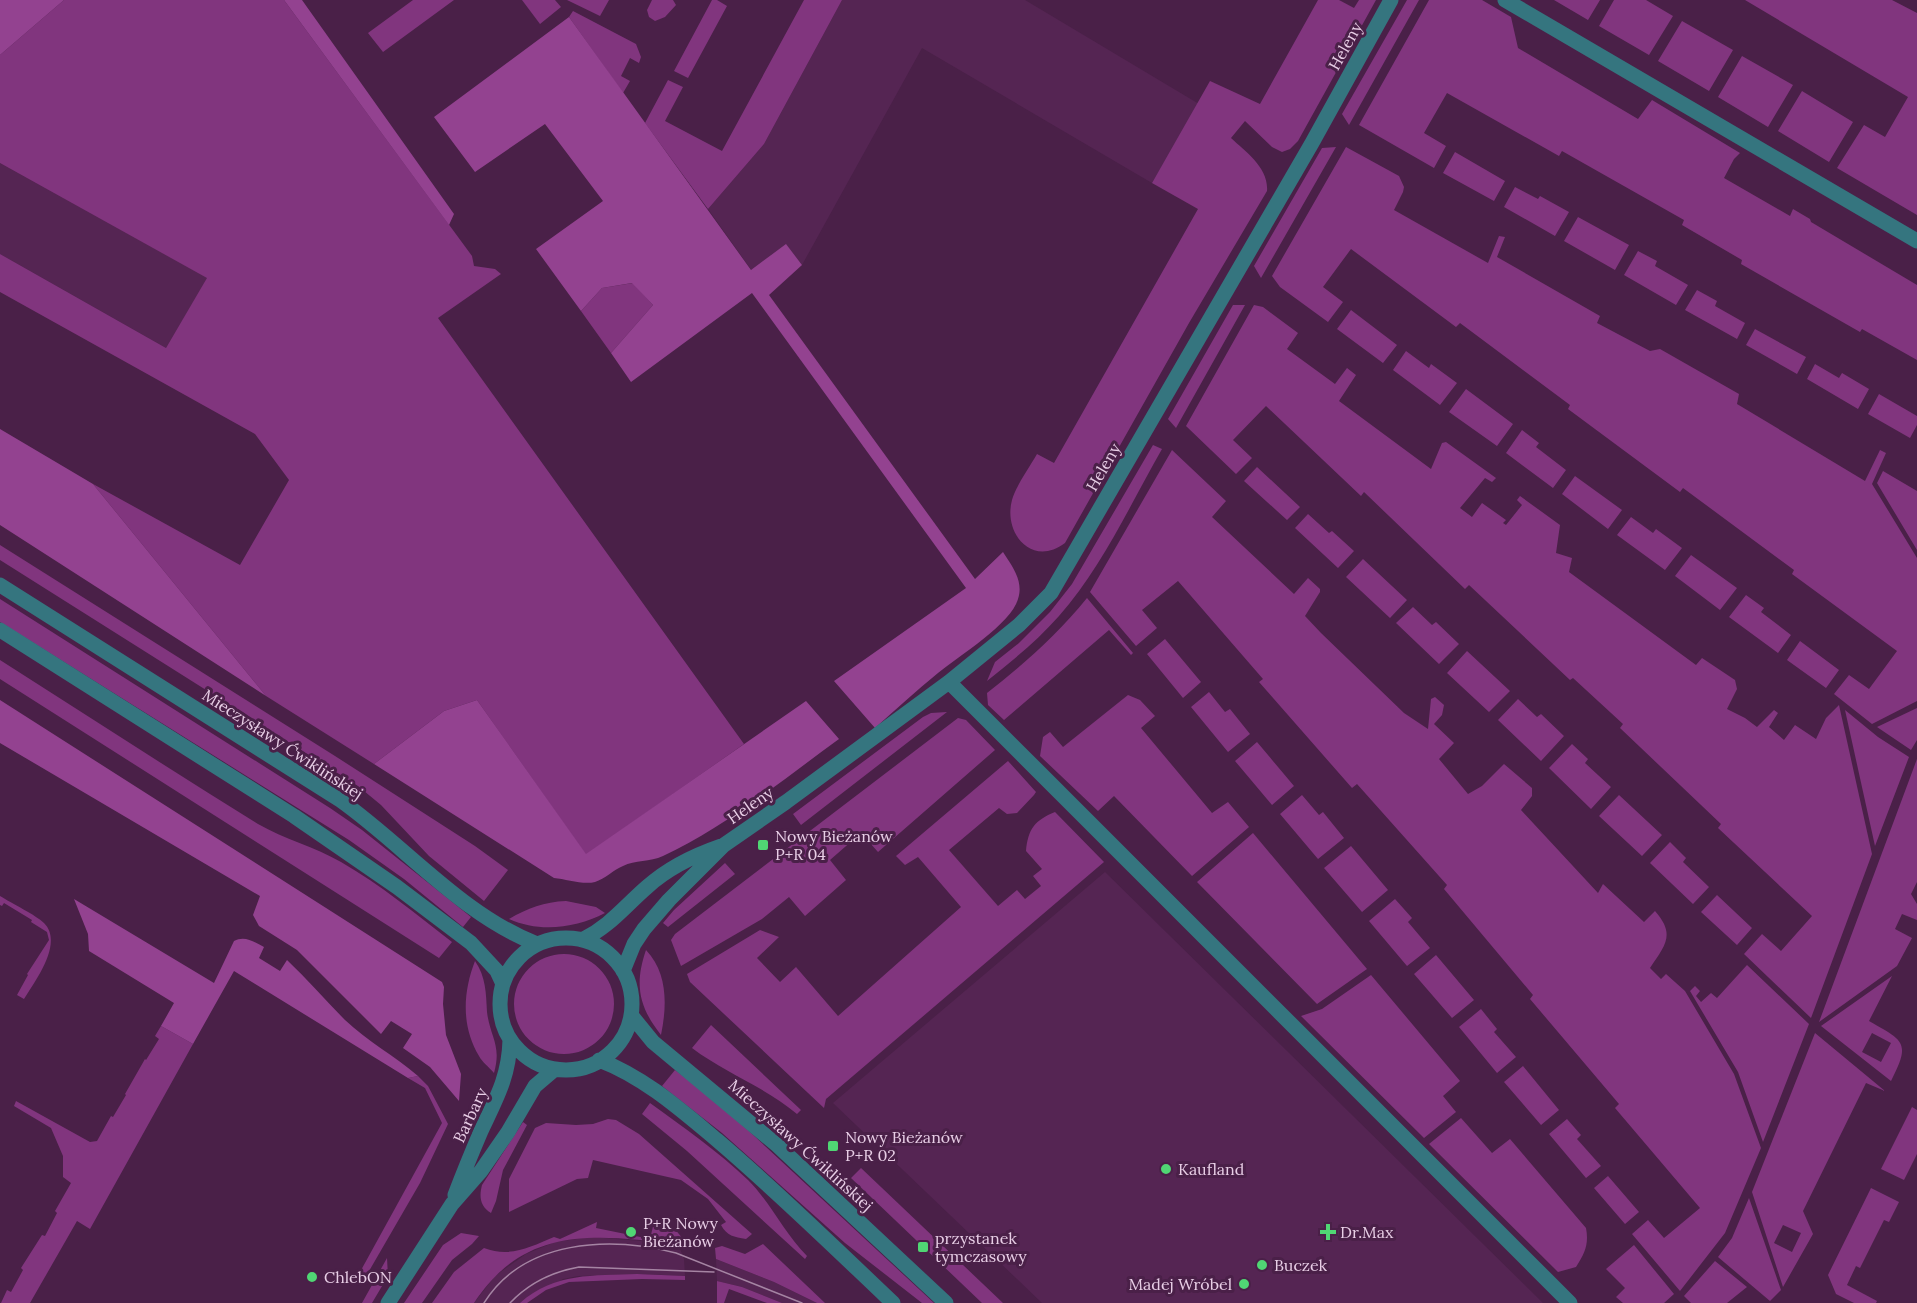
<svg xmlns="http://www.w3.org/2000/svg" width="1917" height="1303" font-family="Lora,serif">
<rect width="100%" height="100%" fill="#4a2048"/>
<path fill="#552553" d="M842,0h183l174,104 -47,79 -230,-135 -120,217 -16,-20 -34,26 -44,-62 56,-65z
M0,163l208,115 -42,70 -166,-94z
M1105,872l438,431h-501l-209,-200z
M592,1237l86,7 6,15 1,17 -42,-2 -65,2 -15,3 -43,24h-46l21,-27 31,-22 29,-12z
M716,1259l58,23 43,21h-35l-40,-16 -25,-6z"/>
<path fill="#81357e" fill-rule="evenodd" d="M64,0h220l188,256 2,10 21,3 6,5 -63,44 306,426 -158,111 -109,-155 -33,11 -70,53 -108,-68 -173,-212 147,81 49,-85 -34,-46 -255,-142v-38l166,94 41,-70 -207,-115v-108z
M413,0h41l-71,52 -15,-19z
M522,0h33l6,7 -21,17z
M567,0h42l-9,16z
M652,0h21l3,5 -11,12 -10,4 -6,-4 -2,-7z
M712,0h5l10,6 -39,72 -14,-7z
M804,0h38l-78,144 -56,65 -63,-86 23,-43 15,7 -18,34 57,30z
M1318,0h21l15,8 5,-8h17l-78,141 -8,8 -8,3 -10,-5 -27,-26 -14,17c15,14 38,30 36,53l-78,132 -124,220c-33,25 -62,-10 -53,-43 5,-16 17,-32 25,-46l17,9 144,-254 -46,-26 58,-102 50,23z
M1407,0h12l-70,125 -7,-11z
M1429,0h53l29,17 7,31 120,71 14,-19 88,53 -6,6 -10,19 66,38 3,-7 17,10 1,3 106,63v75l-55,-31 -2,3 -119,-68 1,-4 -60,-35 2,-5 -122,-69 -3,5 -112,-63 -23,40 22,13 -12,22 -75,-43z
M1554,0h46l-12,20z
M1614,0h32l27,16 -24,39 -50,-29z
M1745,0h147l25,13v202l-80,-47 27,-43 21,12 23,-40z
M573,11l63,33 5,13 -2,6 -9,-5 -9,18 9,5 -7,12 -54,-76z
M1682,21l51,29 -24,41 -51,-30z
M1742,56l51,29 -25,42 -50,-30z
M1802,91l51,31 -24,40 -51,-31z
M1336,147l-75,131 -7,-12 68,-118z
M1346,147l53,29 5,11 -1,5 -9,18 94,53 11,-27 6,1 -8,20 103,59 -3,7 53,28 10,-2 79,45 -2,10 128,77 15,-31 6,3 -14,31 45,74v143l-45,23 -38,-30 15,-19 20,14 28,-38 -105,-77 2,-4 -111,-82 -3,4 -112,-83 2,-4 -110,-82 -4,4 -105,-78 -28,38 20,15 -15,20 -48,-35 -8,-11z
M1455,152l50,29 -11,20 -51,-28z
M1515,187l23,12 2,-3 29,16 -14,24 -51,-29z
M1578,217l51,28 -14,25 -51,-29z
M1638,251l19,10 -2,5 33,19 -12,20 -52,-30z
M633,283l20,22 -42,48 -30,-42 21,-23z
M1697,290l20,11 -2,5 30,17 -8,16 -52,-29z
M1233,305h12l-69,123 -8,-9z
M1254,305l9,2 35,26 -11,16 48,35 12,-16 9,7 -17,26 92,68 11,-26 4,-1 50,36 -4,4 -7,-4 -25,30 12,9 10,-14 24,17 -3,3 3,2 16,-20 -5,-5 3,-4 40,29 -4,28 16,5 -3,14 127,93 6,-7 33,22 2,9 -10,20 18,9 12,9 17,-17 4,3 -9,14 15,13 11,-15 21,14 10,-21 13,-13 33,149 -61,164 -67,-64 18,-20 19,17 31,-35 -94,-88 3,-4 -101,-96 3,-4 -50,-46 -3,2 -101,-95 -4,4 -101,-97 -3,4 -95,-90 -33,34 19,18 -16,16 -50,-48z
M1351,310l46,35 -14,18 -46,-34z
M1755,329l51,28 -9,17 -51,-29z
M1406,351l23,17 2,-4 26,19 -17,22 -47,-35z
M1815,364l24,14 3,-5 27,16 -11,20 -51,-30z
M1466,389l47,35 -16,22 -48,-34z
M1879,394l38,22v9l-7,13 -42,-24z
M1522,430l17,13 -3,4 30,23 -13,18 -47,-35z
M1153,445l9,4c-32,56 -60,118 -103,167 -22,25 -47,45 -72,65l8,-19 24,-19 31,-31 22,-28z
M1172,450l54,51 -14,16 82,77 14,-16 12,11v3l-15,24 16,17 83,80 24,16 3,-30 4,-2 9,8 -2,10 -8,9 20,19 -15,16 29,35 14,-8 22,-22 28,24v8l-11,14 77,83 5,-9 41,38 11,-11c21,24 10,34 -5,57l11,11 5,-5 19,17 49,83 27,74 -36,85 -45,58 -48,-57 16,-14 16,18 36,-30 -85,-100 4,-4 -89,-105 3,-4 -89,-106 3,-4 -90,-101 -5,4 -93,-106 4,-3 -85,-98 -36,29 15,18 -21,18 -46,-54z
M1257,467l43,40 -13,13 -43,-39z
M1883,471l34,20v59l-40,-67z
M1575,476l47,34 -14,19 -46,-35z
M1308,514l21,19 3,-2 22,20 -16,17 -43,-40z
M1631,517l22,16 3,-4 26,19 -17,22 -48,-35z
M0,545l335,211 140,90 33,24 -24,31 -55,-45 -48,-51 -23,-19 -358,-226z
M1691,555l46,33 -17,22 -45,-34z
M1363,559l44,41 -17,18 -44,-41z
M1746,595l18,13 -3,4 30,23 -13,18 -49,-36z
M1087,598l46,55 -2,2 -22,-25 -105,90 -16,-15 -1,-12c37,-29 70,-58 100,-95z
M0,599l330,209 32,22 109,87 -8,10 -59,-48 -55,-39 -349,-218z
M1413,607l19,18 4,-3 23,22 -20,20 -43,-41z
M1165,639l36,43 -18,16 -36,-44z
M1800,641l39,29 -13,18 -39,-28z
M1467,651l43,40 -21,21 -42,-39z
M0,660c86,55 171,110 258,164 26,15 57,23 83,38 40,23 75,52 111,80l-13,16 -439,-279z
M1209,692l16,20 5,-3 20,25 -22,18 -37,-45z
M1128,695l12,5 15,16 -14,12 71,85 16,-11 21,25 -57,49 -78,-80 -16,15 -58,-55 3,-19 7,-5 13,15z
M1518,699l19,18 4,-3 23,22 -23,25 -43,-41z
M1917,708v32l-6,10 -34,-23z
M1845,710l33,27 31,20 -34,89z
M947,712l-146,113 -8,-11 130,-97 8,-4z
M958,718l8,2 29,30 -117,102 -17,-19 -31,27 16,20 -41,36 -16,-19 -27,22 -81,47 -10,-26 4,-6z
M1257,742l37,44 -22,19 -37,-44z
M1572,744l16,15 -3,4 26,24 -20,22 -42,-41z
M1917,759v123l-6,12 6,10v16l-15,-6 -7,15 17,9 -15,28 -78,56z
M1008,761l28,31 -2,3 -17,18 -10,1 -8,-6 -50,42 49,56 19,-16 8,9 16,-13 -8,-10 9,-7 -16,-18c2,-22 9,-31 29,-39l49,50 -278,237 -2,9 -134,-126 -3,-8 73,-44 19,7 -22,21 23,24 16,-15 42,49 123,-109 -43,-50 -13,8 -9,-9z
M1302,795l17,20 4,-3 21,26 -26,21 -38,-45z
M1619,795l43,40 -20,21 -43,-40z
M1253,833l114,136 -50,35 -120,-122z
M1670,842l16,16 -3,4 26,25 -16,17 -43,-41z
M1351,846l37,44 -26,22 -38,-44z
M725,863l10,11 -67,53 -5,-4 11,-13z
M1717,895l35,33 -15,17 -36,-33z
M0,896c11,7 36,19 44,27 20,20 -9,58 -20,76l-7,-4 11,-20 -1,-1 22,-34 -2,-8 -16,-10 1,-2 -28,-17 -2,3 -2,-1z
M1395,899l17,19 -4,4 22,26 -23,18 -38,-45z
M566,901l30,6 9,6c-29,15 -65,20 -96,6 19,-11 35,-17 57,-18z
M646,950c22,23 21,56 15,85 -22,-28 -27,-50 -15,-85z
M514 1004a50 50 0 1 1 100 0a50 50 0 1 1-100 0Z
M1436,955l38,45 -22,18 -38,-44z
M475,961c11,16 11,32 12,51 3,25 15,33 7,61 -5,-6 -12,-11 -15,-17 -18,-30 -16,-64 -4,-95z
M1747,965l62,59 -46,118 -25,-70 -48,-81 5,-5 5,5 -4,5 5,6 10,-9 6,5z
M1371,975l89,106 -17,15 13,16 -32,26 -123,-122 21,-7z
M1892,976l-23,45c35,20 42,21 22,60l-70,-55zM1872,1033l19,10 -10,19 -19,-10z
M1481,1009l16,20 -3,3 22,25 -19,16 -38,-46z
M711,1025l90,85 -4,4c-32,-27 -72,-41 -105,-66z
M161,1026l32,18 -103,185 -13,-8 -47,82h-29l6,-13 4,2 12,-22 -2,-2 21,-33 3,1 12,-23 -2,-2 16,-28 -8,-6v-21l-12,-28 -37,-22 2,-5 74,41 7,-1 14,-25 2,1 13,-22 -1,-1 20,-35 1,1 13,-21 -4,-3z
M1815,1033l70,58 -19,-8 -63,128 10,23 -30,53 -31,-95zM1783,1225l18,8 -9,19 -18,-9z
M1523,1066l36,44 -18,15 -37,-43z
M675,1070l28,21 47,41 184,171h-12l-77,-60 -123,-110 -60,-47z
M418,1076l10,10 20,38 -28,59 -55,95 -5,-6 82,-149 -17,-35 -17,-10z
M650,1103c33,24 69,49 98,77 23,23 36,53 59,76l-2,3 -118,-108 -45,-37z
M1912,1107l5,3v44l-13,26 -23,-11z
M1461,1118l31,35 18,-14 76,89c3,16 -1,25 -10,39l-18,5 -129,-128z
M608,1119l8,1 23,14 113,100 -6,5c-12,-2 -19,-3 -25,-14l5,-3 -18,-23 -27,-19 -88,-20 -5,18 -11,1 -68,33v-33l26,-51 11,-5 30,2 17,-1z
M1567,1119l14,16 -4,4 24,27 -15,12 -37,-44z
M523,1122l4,3 -24,45 -7,31 -5,12c-11,-7 -12,-16 -9,-28z
M861,1168l142,135h-21l-131,-125z
M1608,1176l31,36 -14,12 -31,-36z
M1871,1188l28,14 -10,20 -5,-2 -24,48 -4,-2 -9,19 30,16 -1,2h-22l-18,-9 -8,-19z
M1749,1198l32,92 -11,11 -52,-44 14,-19z
M655,1218l19,10 9,11 -5,5c-82,-9 -152,-20 -204,59h-42l22,-31 30,-24c26,10 46,-1 70,-11l6,2 37,-17 -1,6 54,11z
M461,1233l18,3 -7,8 -20,16 -30,43h-18l39,-58z
M763,1244l62,59h-8l-43,-21 -58,-23 -1,-11 7,-2 23,8z
M1634,1245l40,49 -10,9h-41l-7,-6 9,-9 -19,-19z
M387,1258l1,18 -16,27h-10z
M1715,1261l32,26 -20,16h-36l-7,-7z
M637,1274l48,2v4l-43,-1 -73,3 -23,8 -19,13h-7c35,-31 73,-27 117,-29z
M717,1281l25,6 40,16h-15l-38,-14 -5,14h-7z"/>
<path fill="#934290" d="M0,0h64l-64,55z
M284,0h18l152,214 -5,11z
M569,17l182,253 35,-26 16,21 -33,30 206,284 28,-27c9,14 21,29 15,47 -7,25 -59,57 -80,74 -22,18 -42,36 -63,55l-41,-47 132,-93 -214,-295 -121,89 -20,-29 42,-48 -21,-22 -30,5 -21,23 -45,-62 67,-48 -58,-77 -70,48 -41,-55z
M0,429l93,55 173,212 -266,-171z
M0,700l442,282 2,5 -1,17 3,31 15,39 -2,27 -29,-34 -27,-19 9,-14 -21,-13 -10,13 -84,-84 -38,-24 -6,-11 7,-19 -260,-153z
M477,700l109,154 220,-153 33,38c-55,40 -115,89 -176,117 -13,6 -28,4 -40,10 -10,4 -18,13 -28,16 -12,3 -29,-3 -41,-4l-180,-114 70,-53z
M74,899l140,84 20,-42c11,-6 20,1 30,6l-5,11 21,13 7,-11c20,19 38,40 58,60 22,21 50,36 73,56l-10,2 -174,-107 -41,73 -32,-18 13,-23 -85,-52 -1,-17z"/>
<g fill="none" stroke-linecap="round" stroke-linejoin="round">
<path stroke="#35757f" stroke-width="15" d="M1505,0l412,241
M0,585l340,215c65,46 122,115 197,144
M0,630l294,186 103,71 74,56 26,28 6,13
M949,682l621,621
M500 1004a66 66 0 1 1 132 0a66 66 0 1 1-132 0Z
M582,940c28,-14 42,-33 65,-53 21,-19 48,-32 74,-41
M623,971l11,-27 10,-15 25,-29 55,-55 62,-43 163,-120 70,-57 32,-32 261,-450 79,-143
M631,1015l22,27 124,103 169,158
M599,1060c45,17 82,50 118,80 61,52 118,108 176,163
M455,1195c8,-21 17,-43 26,-64 15,-32 28,-54 29,-91
M388,1303l64,-99 29,-33 27,-39 27,-46 20,-17"/>
<path stroke="#a584a3" stroke-width="1.5" d="M484,1303c40,-64 126,-67 192,-50l126,50
M510,1303c19,-20 41,-31 69,-36l135,5"/>
</g>
<g fill="#50d674" stroke="#4a2048" stroke-width="2">
<rect x="757" y="839" width="12" height="12" rx="3"/>
<rect x="827" y="1140" width="12" height="12" rx="3"/>
<circle cx="1166" cy="1169" r="6"/>
<circle cx="631" cy="1232" r="6"/>
<path d="M1325 1223h6v6h6v6h-6v6h-6v-6h-6v-6h6z"/>
<rect x="917" y="1241" width="12" height="12" rx="3"/>
<circle cx="1262" cy="1265" r="6"/>
<circle cx="312" cy="1277" r="6"/>
<circle cx="1244" cy="1284" r="6"/>
</g>
<g text-anchor="middle" dominant-baseline="central" stroke-width="6" stroke-linejoin="round" paint-order="stroke">
<g font-size="16" fill="#e8cee6" stroke="#4a2048">
<text transform="translate(1345 46) rotate(-61)">Heleny</text>
<text transform="translate(1103 467) rotate(-60)">Heleny</text>
<text transform="translate(283 744) rotate(33)">Mieczysławy Ćwiklińskiej</text>
<text transform="translate(750 805) rotate(-35)">Heleny</text>
<text transform="translate(470 1115) rotate(-65)">Barbary</text>
<text transform="translate(801 1145) rotate(42)">Mieczysławy Ćwiklińskiej</text>
</g>
<g font-size="16" fill="#e8cee6" stroke="#4a2048" text-anchor="start">
<text x="775" y="836">Nowy Bieżanów<tspan x="775" dy="18">P+R 04</tspan></text>
<text x="845" y="1137">Nowy Bieżanów<tspan x="845" dy="18">P+R 02</tspan></text>
<text x="1178" y="1169">Kaufland</text>
<text x="643" y="1223">P+R Nowy<tspan x="643" dy="18">Bieżanów</tspan></text>
<text x="1340" y="1232">Dr.Max</text>
<text x="935" y="1238">przystanek<tspan x="935" dy="18">tymczasowy</tspan></text>
<text x="1274" y="1265">Buczek</text>
<text x="324" y="1277">ChlebON</text>
<text x="1232" y="1284" text-anchor="end">Madej Wróbel</text>
</g>
</g>
</svg>
